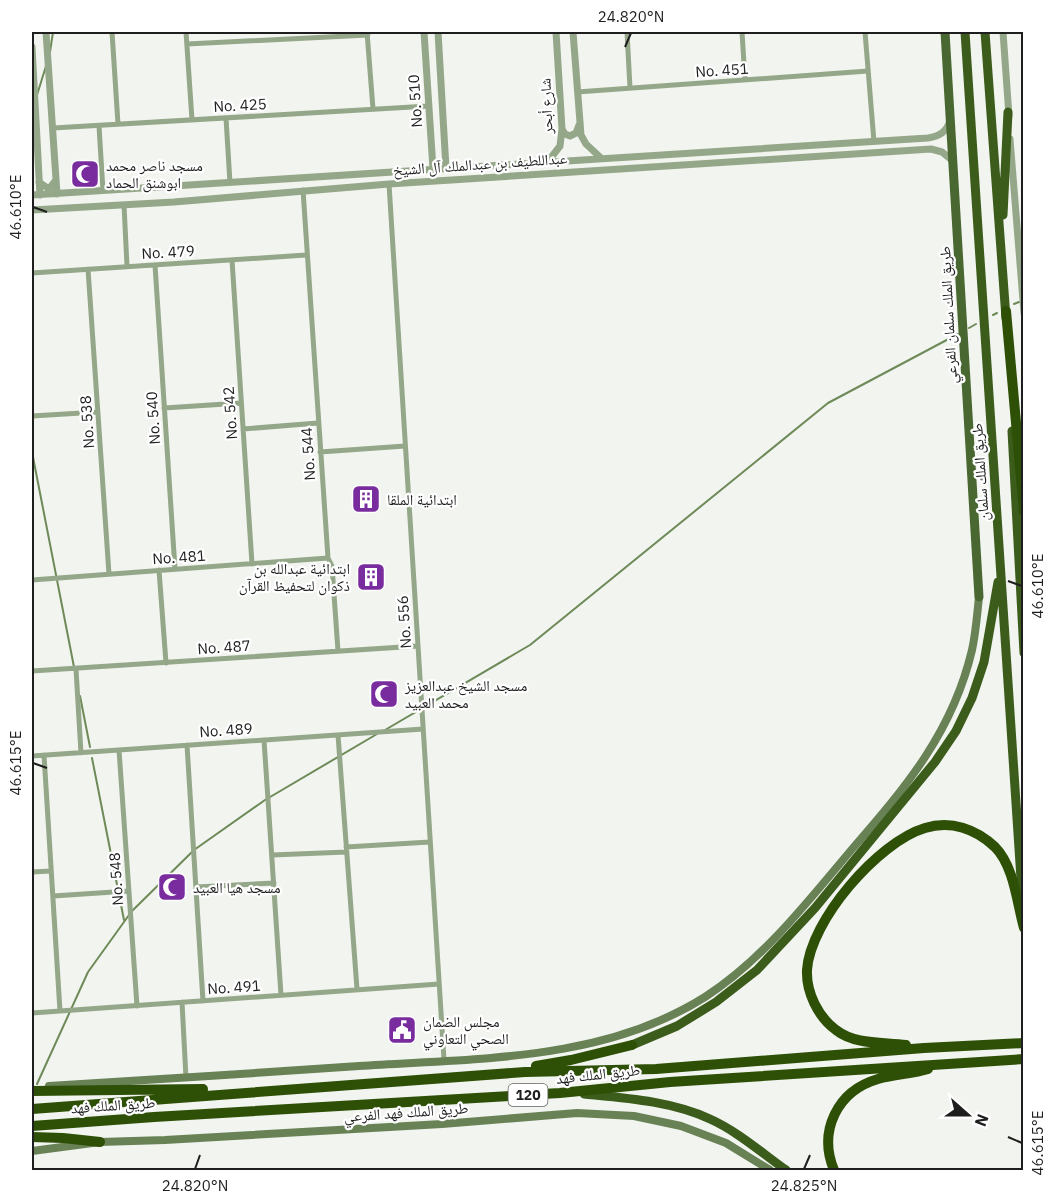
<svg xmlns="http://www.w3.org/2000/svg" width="1055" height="1202" font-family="'IBM Plex Sans','Noto Naskh Arabic',sans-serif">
<rect width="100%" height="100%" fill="#f2f4f0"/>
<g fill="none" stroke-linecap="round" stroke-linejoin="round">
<path stroke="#6e8a58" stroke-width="2" d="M50,52l3,-20
M37,95l9,-29
M1014,304l5,-2
M993,315l4,-2
M969,328l7,-4
M32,452l42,215
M80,696l10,51
M385,730l145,-85 298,-242 130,-69
M92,758l32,162
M132,911l62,-61 71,-50 112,-66
M37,1084l51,-112 41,-57"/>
<path stroke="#95a789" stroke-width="5" d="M112,32l6,92
M186,32l6,88
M367,32l6,77
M627,32l3,56
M742,32l3,48
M865,32l9,110
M187,44l181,-9
M577,92l291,-21
M226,118l4,65
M99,126l4,65
M53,128l376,-22
M389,184l55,876
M303,190l25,368 4,8 6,85
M124,205l3,61
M232,260l20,304
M155,265l20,304
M88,269l21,305
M32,273l274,-18
M164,408l77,-5
M32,416l66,-4
M243,429l75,-6
M320,452l85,-6
M159,570l7,93
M32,580l296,-22
M76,669l5,84
M32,671l386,-25
M338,735l19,254
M264,740l17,255
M187,745l16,256
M119,750l18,256
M44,755l16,256
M32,756l391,-27
M346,847l84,-5
M272,855l75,-3
M32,872l19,-1
M196,887l78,-4
M53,896l76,-5
M182,1002l4,76
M32,1013l407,-29"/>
<path stroke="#95a789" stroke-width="7" d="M46,32l11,162
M424,32l9,137
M438,32l8,136
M573,32l8,103 5,9 15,14
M1003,32l6,84
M32,47l8,148
M562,129l3,5 5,2 6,-3 3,-8
M1010,139l14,174
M546,160l4,-1 10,-13 2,-17 -6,-97
M39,182l10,7 7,-9
M32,195l896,-57c12,-2 18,-6 22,-17
M32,210l142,-8 215,-18 542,-35 11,3 11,9"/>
<path stroke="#688256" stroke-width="8" d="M49,1086c103,-6 207,-13 310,-20 117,-8 243,-4 346,-69 59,-38 103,-96 148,-149 54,-62 100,-117 119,-198 4,-18 5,-35 7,-53
M32,1151l68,-9 65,-2 277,-16 135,-11 57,3 47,10 45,17 44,27"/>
<path stroke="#496730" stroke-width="9" d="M945,32l34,565"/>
<path stroke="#3c5c1b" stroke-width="9" d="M965,32l58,877
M985,32l21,286
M1003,215l5,-103
M1012,431l12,222
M632,1045l45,-19 39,-24 41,-32 58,-62 120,-146 21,-31 16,-33 12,-36 14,-80
M584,1094c41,4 87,7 126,25 27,12 52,34 76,51"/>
<path stroke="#2e5006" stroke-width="10" d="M1006,311l18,201
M906,1045c-23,-3 -51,0 -70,-15 -18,-13 -30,-38 -29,-60 3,-49 71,-128 118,-142 26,-8 51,1 70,19 19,19 22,56 29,81
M536,1066l35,-6 61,-15
M32,1091l171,-2
M32,1109l493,-37 131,-3 268,-21 100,-5
M32,1126l122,-9 406,-24 110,-11 354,-23
M32,1137l31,1 37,4
M834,1170c-16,-39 3,-79 44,-91 17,-5 34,-5 50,-10"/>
</g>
<path fill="none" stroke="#1d1e1d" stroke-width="2" d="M625,47l6,-14M33,207l14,5M1008,581l14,5M33,763l14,5M1008,1137l14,6M195,1169l5,-14M804,1169l6,-14"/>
<defs>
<g id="mosque-square" transform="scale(1.5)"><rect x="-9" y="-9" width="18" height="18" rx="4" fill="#792c9d" stroke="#fff"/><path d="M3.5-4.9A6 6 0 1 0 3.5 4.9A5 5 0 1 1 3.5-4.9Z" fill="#fff"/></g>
<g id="building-square" transform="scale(1.5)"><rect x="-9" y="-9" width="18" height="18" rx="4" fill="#792c9d" stroke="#fff"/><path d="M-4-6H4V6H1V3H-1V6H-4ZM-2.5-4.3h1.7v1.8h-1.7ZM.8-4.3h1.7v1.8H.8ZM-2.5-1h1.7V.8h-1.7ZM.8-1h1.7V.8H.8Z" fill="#fff"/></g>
<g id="civic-square" transform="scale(1.5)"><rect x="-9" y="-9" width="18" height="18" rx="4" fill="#792c9d" stroke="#fff"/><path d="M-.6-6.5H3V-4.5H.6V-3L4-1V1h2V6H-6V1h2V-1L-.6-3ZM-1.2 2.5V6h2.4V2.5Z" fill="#fff"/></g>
</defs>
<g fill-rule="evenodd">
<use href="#mosque-square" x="85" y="174"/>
<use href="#building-square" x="366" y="499"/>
<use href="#building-square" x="371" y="577"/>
<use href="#mosque-square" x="384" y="694"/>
<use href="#mosque-square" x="172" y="887"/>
<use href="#civic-square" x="402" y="1030"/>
</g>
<g text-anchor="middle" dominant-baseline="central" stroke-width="4.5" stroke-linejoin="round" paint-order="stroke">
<rect fill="#fff" stroke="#616261" stroke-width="1.5" x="508.5" y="1084" width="39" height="22" rx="4.5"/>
<g font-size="14" font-weight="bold" fill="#1d1e1d">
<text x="528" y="1095">120</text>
</g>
<g font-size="15" fill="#1d1e1d" stroke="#fff">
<text transform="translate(722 70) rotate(-4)">No. 451</text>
<text transform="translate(415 101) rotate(-94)">No. 510</text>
<text transform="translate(240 105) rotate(-3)">No. 425</text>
<text transform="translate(546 106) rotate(-92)">شارع أبحر</text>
<text transform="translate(480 164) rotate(-4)">عبداللطيف بن عبدالملك آل الشيخ</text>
<text transform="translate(168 252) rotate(-3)">No. 479</text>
<text transform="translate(948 315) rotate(-93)">طريق الملك سلمان الفرعي</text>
<text transform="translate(230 413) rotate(-94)">No. 542</text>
<text transform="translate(153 418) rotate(-94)">No. 540</text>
<text transform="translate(87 422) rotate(-94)">No. 538</text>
<text transform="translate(308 454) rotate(-94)">No. 544</text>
<text transform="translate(980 472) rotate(-94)">طريق الملك سلمان</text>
<text transform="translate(179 557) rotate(-4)">No. 481</text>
<text transform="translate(404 622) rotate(-94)">No. 556</text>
<text transform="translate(224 647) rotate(-4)">No. 487</text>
<text transform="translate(226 730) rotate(-4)">No. 489</text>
<text transform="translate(116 879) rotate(-94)">No. 548</text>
<text transform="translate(234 987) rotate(-4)">No. 491</text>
<text transform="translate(598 1074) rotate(-6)">طريق الملك فهد</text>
<text transform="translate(113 1105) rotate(-4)">طريق الملك فهد</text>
<text transform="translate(406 1112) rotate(-4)">طريق الملك فهد الفرعي</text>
</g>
<g font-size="15" fill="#1d1e1d" stroke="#fff" text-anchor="start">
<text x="106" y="165">مسجد ناصر محمد<tspan x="106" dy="17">ابوشنق الحماد</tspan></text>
<text x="387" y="499">ابتدائية الملقا</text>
<text x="350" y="568" text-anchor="end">ابتدائية عبدالله بن<tspan x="350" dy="17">ذكوان لتحفيظ القرآن</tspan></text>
<text x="405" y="685">مسجد الشيخ عبدالعزيز<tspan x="405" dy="17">محمد العبيد</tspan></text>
<text x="193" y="887">مسجد هيا العبيد</text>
<text x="423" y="1021">مجلس الضمان<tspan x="423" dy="17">الصحي التعاوني</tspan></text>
</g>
</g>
<rect width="1055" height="1202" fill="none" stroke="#ffffff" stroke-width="66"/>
<g transform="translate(968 1115) rotate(111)" stroke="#ffffff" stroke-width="4.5" paint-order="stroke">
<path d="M0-4.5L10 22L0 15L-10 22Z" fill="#1d1e1d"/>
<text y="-9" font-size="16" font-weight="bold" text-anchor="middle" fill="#1d1e1d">N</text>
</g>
<rect x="33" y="33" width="989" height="1136" fill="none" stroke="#1d1e1d" stroke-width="2"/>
<g font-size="15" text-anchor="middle" fill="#1d1e1d">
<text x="631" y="22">24.820°N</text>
<text transform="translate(16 207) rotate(-90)" y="5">46.610°E</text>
<text transform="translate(1038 586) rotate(-90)" y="5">46.610°E</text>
<text transform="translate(16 763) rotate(-90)" y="5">46.615°E</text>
<text transform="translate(1038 1143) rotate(-90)" y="5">46.615°E</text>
<text x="195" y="1191">24.820°N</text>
<text x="804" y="1191">24.825°N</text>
</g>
</svg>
